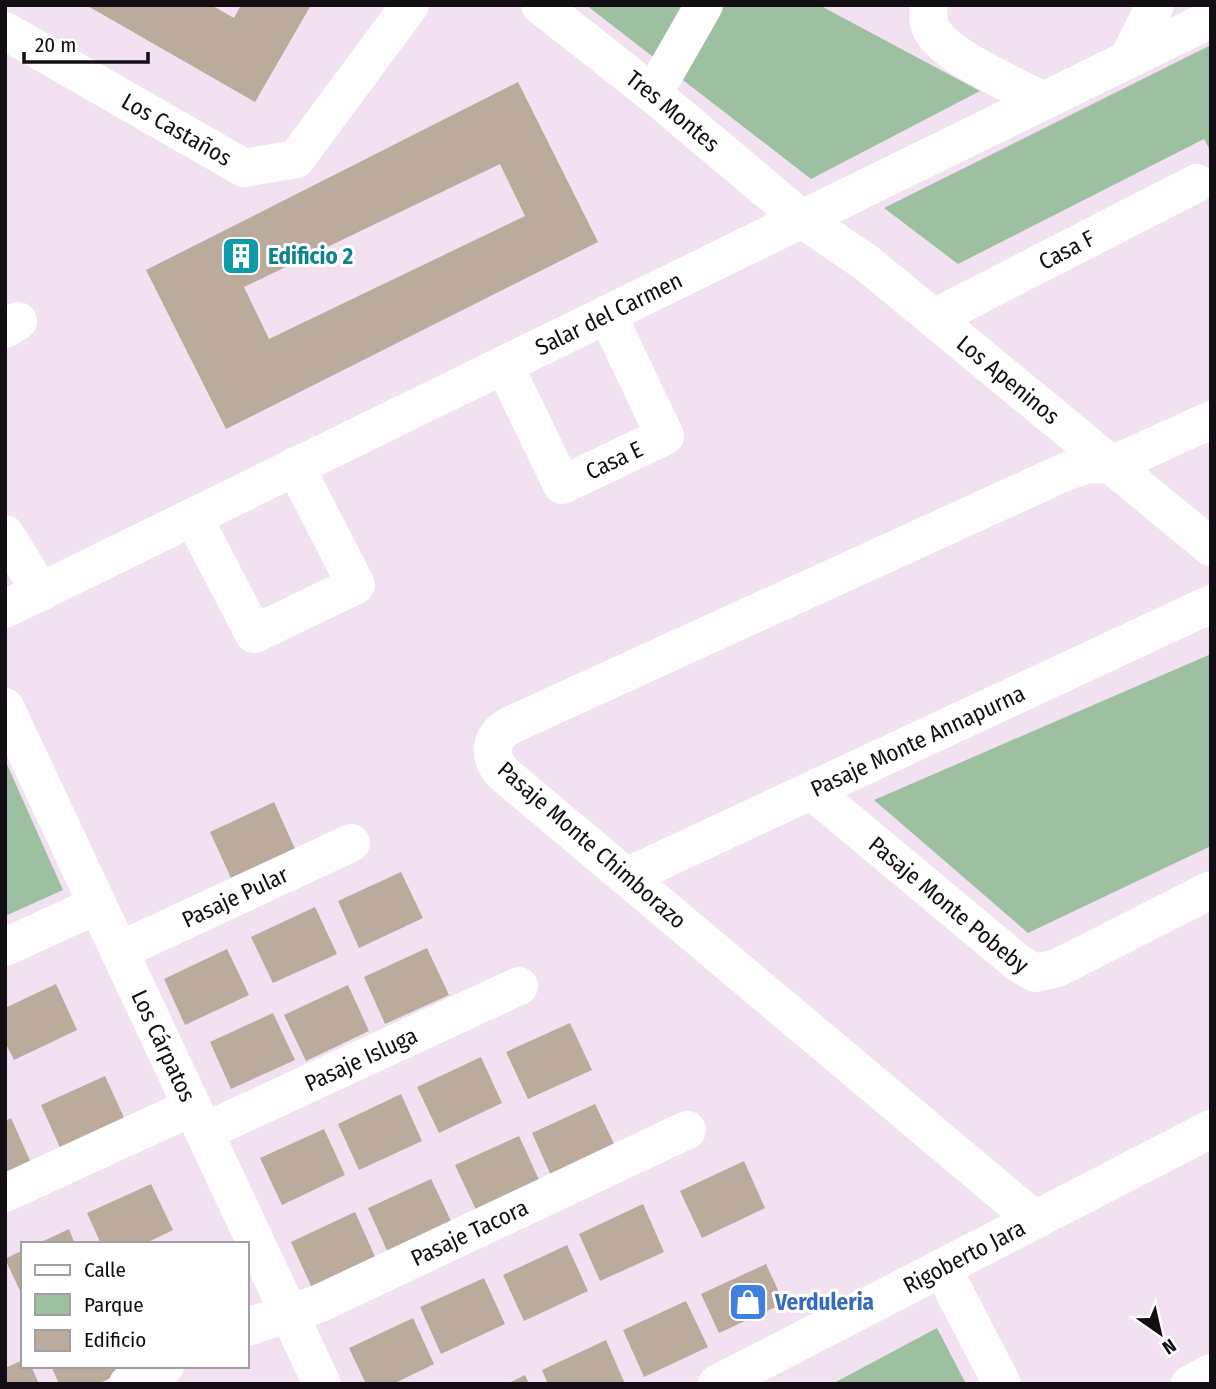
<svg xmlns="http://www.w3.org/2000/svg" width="1216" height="1389" font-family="'Fira Sans Condensed',sans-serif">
<rect width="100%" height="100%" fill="#f2e1f0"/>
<path fill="#9dc0a1" d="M586,5h233l161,86 -169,88z
M1211,45v107l-7,-13 -246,125 -74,-56z
M1211,654v192l-183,87 -154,-133z
M5,760l58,130 -58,26z
M937,1328l29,56h-134z"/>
<path fill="#baab9d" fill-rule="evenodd" d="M86,5h125l23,13 7,-13h70l-56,97z
M518,82l80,160 -372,187 -80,-159zM500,164l25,52 -256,123 -25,-52z
M274,802l21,47 -64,29 -21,-46z
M401,872l22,46 -64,30 -21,-47z
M315,907l22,47 -64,29 -22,-46z
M427,948l22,47 -64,29 -21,-47z
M227,949l22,46 -64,30 -21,-46z
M56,984l21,46 -63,30 -9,-18v-34z
M348,985l21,46 -63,30 -22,-46z
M273,1013l22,47 -64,29 -21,-47z
M570,1023l22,47 -64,29 -22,-47z
M481,1057l21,46 -63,30 -22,-46z
M105,1076l21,46 -64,30 -21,-47z
M401,1094l21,47 -63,29 -21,-46z
M595,1104l22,46 -64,30 -21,-47z
M11,1118l21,47 -27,12v-56z
M324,1129l21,46 -63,30 -22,-47z
M519,1136l21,46 -63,30 -22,-47z
M744,1161l21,47 -63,30 -22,-47z
M431,1179l22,46 -64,30 -21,-47z
M151,1184l22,46 -29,14h-43l-14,-31z
M643,1204l21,48 -64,29 -21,-47z
M355,1212l21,47 -64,29 -21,-46z
M69,1229l6,15h-38z
M567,1245l21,46 -64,30 -21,-46z
M23,1250v47l-18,-38z
M766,1264l18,39 -65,30 -18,-39z
M484,1278l21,46 -64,30 -21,-47z
M686,1301l22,46 -64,30 -21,-47z
M413,1318l21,46 -41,20h-27l-17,-36z
M606,1340l19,44h-77l-6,-14z
M23,1360v6h8l8,18h-34v-16z
M51,1366h77l1,3 -31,15h-39z
M525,1375l4,9h-22z"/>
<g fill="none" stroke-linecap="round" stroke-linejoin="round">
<g stroke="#fff" stroke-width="38">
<path id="s1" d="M540,5l113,89 149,125 66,45 343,283"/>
<path d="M929,5c-1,9 -2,19 4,27 16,26 81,53 110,69"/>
<path id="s2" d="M5,31l239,137 52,-9 114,-154"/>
<path d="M1128,59l27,-54"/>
<path d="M653,94l51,-89"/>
<path id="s3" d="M934,318l263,-135"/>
<path d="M5,329l13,-8"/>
<path id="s4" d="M504,365l58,120 103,-49 -58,-122"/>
<path d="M193,517l61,117 102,-49 -61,-119"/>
<path d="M5,534l36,58"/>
<path id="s5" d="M5,609l1206,-590"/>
<path id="s6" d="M5,707l317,677"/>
<path id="s7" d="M812,791l205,171 18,11 22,-5 154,-78"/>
<path id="s8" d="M626,877l585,-273"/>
<path d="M5,947l92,-42"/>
<path id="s9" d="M119,951l232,-108"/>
<path id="s10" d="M204,1132l315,-146"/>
<path d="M5,1193l187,-86"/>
<path d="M1035,1220l-530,-445c-18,-17 -16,-38 6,-50l554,-253 23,-8 24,1 99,-45"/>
<path d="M942,1268l60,116"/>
<path id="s11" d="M247,1327l71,-23 369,-174"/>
<path d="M128,1384l37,-18"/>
<path id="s12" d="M717,1384l494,-255"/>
<path d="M1190,1384l21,-11"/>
</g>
</g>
<defs>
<g id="building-square" transform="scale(2.0125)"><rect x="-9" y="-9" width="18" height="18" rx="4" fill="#0f9aa8" stroke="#fff"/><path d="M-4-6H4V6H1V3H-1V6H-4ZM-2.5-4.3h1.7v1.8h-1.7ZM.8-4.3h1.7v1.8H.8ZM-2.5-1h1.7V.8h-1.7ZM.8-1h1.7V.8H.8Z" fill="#fff"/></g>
<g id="shop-square" transform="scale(2.0125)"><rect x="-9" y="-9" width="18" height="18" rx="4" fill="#3f7fe0" stroke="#fff"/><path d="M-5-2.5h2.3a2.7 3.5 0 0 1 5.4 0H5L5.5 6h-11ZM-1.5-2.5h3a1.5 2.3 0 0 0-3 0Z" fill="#fff"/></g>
</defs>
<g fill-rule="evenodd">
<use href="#building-square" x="241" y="256"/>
<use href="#shop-square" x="748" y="1302"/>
</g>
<g text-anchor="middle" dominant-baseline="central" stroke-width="6" stroke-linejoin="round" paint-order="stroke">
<g font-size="23" fill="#130e13" stroke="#fff">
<text stroke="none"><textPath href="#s1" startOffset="170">Tres Montes</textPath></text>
<text stroke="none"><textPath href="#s2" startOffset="198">Los Castaños</textPath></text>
<text stroke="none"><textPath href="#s3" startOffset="149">Casa F</textPath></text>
<text stroke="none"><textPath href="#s5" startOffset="672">Salar del Carmen</textPath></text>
<text stroke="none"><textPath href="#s1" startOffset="600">Los Apeninos</textPath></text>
<text stroke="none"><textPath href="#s4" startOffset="191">Casa E</textPath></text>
<text stroke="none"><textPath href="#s8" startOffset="322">Pasaje Monte Annapurna</textPath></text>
<text transform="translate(592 845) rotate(41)">Pasaje Monte Chimborazo</text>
<text stroke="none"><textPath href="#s9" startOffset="128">Pasaje Pular</textPath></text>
<text stroke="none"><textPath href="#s7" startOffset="178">Pasaje Monte Pobeby</textPath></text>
<text stroke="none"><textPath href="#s6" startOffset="374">Los Cárpatos</textPath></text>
<text stroke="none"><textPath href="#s10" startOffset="173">Pasaje Isluga</textPath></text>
<text stroke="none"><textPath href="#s11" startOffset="242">Pasaje Tacora</textPath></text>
<text stroke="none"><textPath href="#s12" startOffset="278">Rigoberto Jara</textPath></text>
</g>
<g font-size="23" font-weight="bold" fill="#0d838f" stroke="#fff" text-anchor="start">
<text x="268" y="256">Edificio 2</text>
</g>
<g font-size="23" font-weight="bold" fill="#366cbe" stroke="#fff" text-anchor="start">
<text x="775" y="1302">Verduleria</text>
</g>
</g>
<rect width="1216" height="1389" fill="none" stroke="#130e13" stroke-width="14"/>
<rect x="21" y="1242" width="228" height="126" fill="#ffffff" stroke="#a19fa1" stroke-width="2"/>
<rect x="35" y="1265" width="35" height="10" fill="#ffffff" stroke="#a19fa1" stroke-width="2"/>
<text x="84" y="1277" font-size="21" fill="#130e13">Calle</text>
<rect x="35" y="1294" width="35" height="21" fill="#9dc0a1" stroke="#a19fa1" stroke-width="2"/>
<text x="84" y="1312" font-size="21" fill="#130e13">Parque</text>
<rect x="35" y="1330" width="35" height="21" fill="#baab9d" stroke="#a19fa1" stroke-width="2"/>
<text x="84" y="1347" font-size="21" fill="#130e13">Edificio</text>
<g transform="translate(1160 1333) rotate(146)" stroke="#ffffff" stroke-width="5" paint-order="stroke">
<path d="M0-5L12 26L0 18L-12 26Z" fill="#130e13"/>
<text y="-10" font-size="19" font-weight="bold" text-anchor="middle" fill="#130e13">N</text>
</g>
<path d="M24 52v10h124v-10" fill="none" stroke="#130e13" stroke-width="3.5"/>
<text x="35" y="52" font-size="21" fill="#130e13" stroke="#ffffff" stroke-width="5" paint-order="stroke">20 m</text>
</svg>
